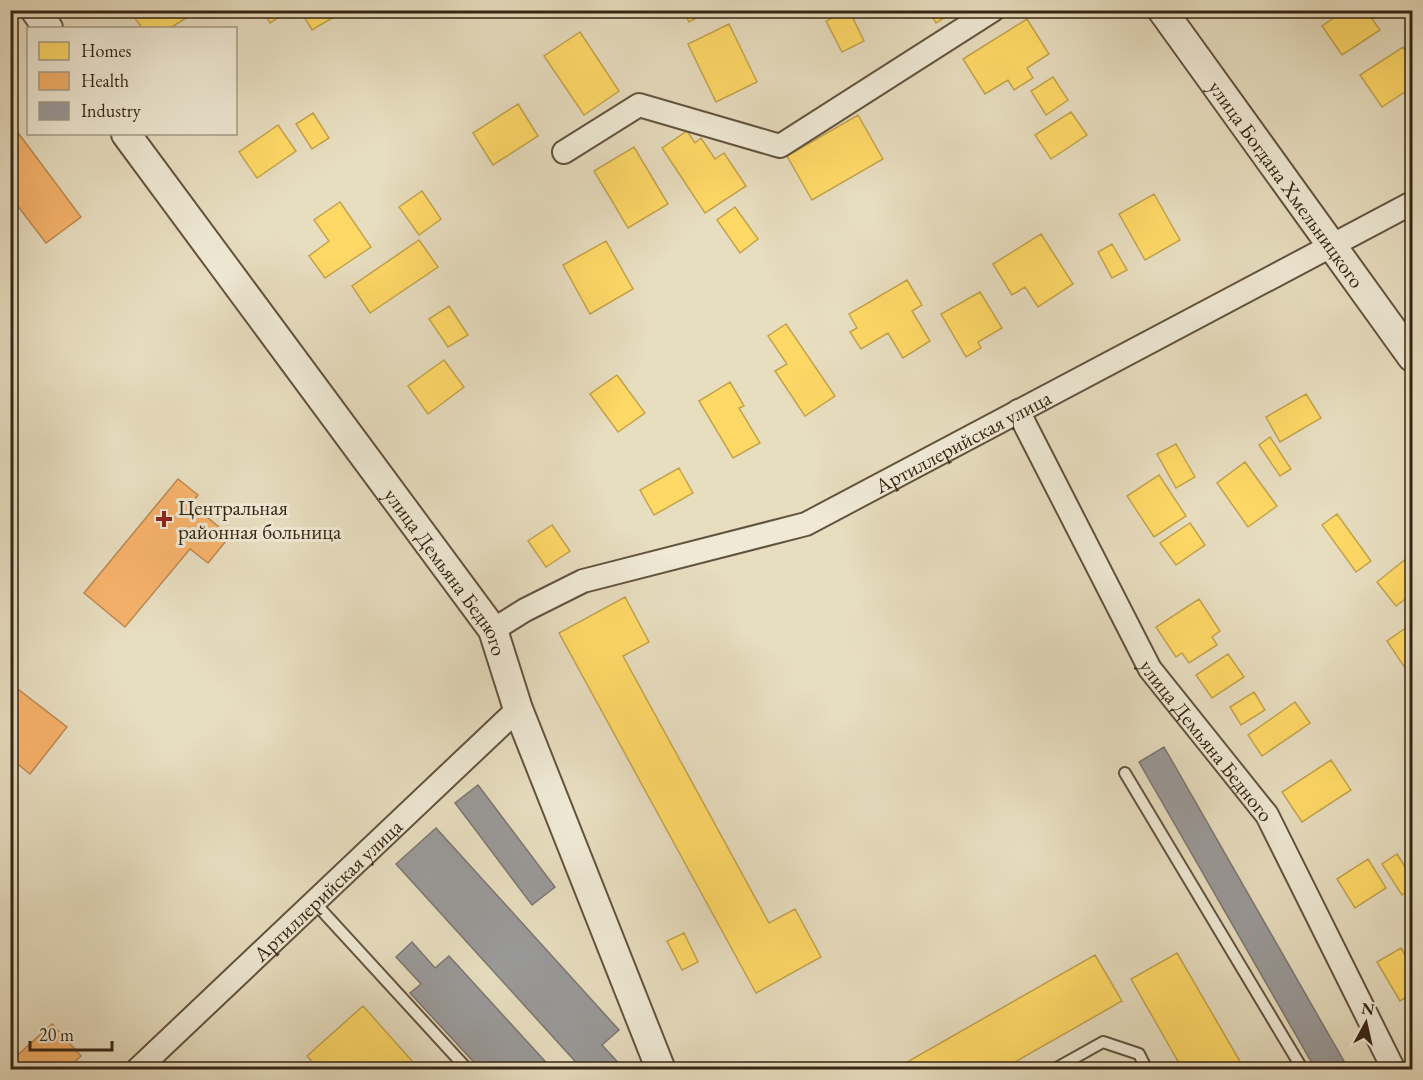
<svg xmlns="http://www.w3.org/2000/svg" width="1423" height="1080" font-family="'EB Garamond',serif">
<rect width="100%" height="100%" fill="#e7ddbf"/>
<filter id="stains"><feTurbulence type="fractalNoise" baseFrequency=".00333" numOctaves="4"/><feColorMatrix values="0 0 0 0 .2 0 0 0 0 .09 0 0 0 0 .02 0 0 0 .5 -.17"/></filter>
<radialGradient id="worn" r=".72"><stop offset=".6" stop-color="#630" stop-opacity="0"/><stop offset="1" stop-color="#630" stop-opacity=".3"/></radialGradient>
<path fill="#ffd966" stroke="#c3a34d" stroke-width="1.5" d="M143,10h41l4,7 -18,11h-28l-8,-11z
M263,10h27l-20,13z
M310,10h27l2,4 -27,16 -9,-15z
M683,10h28l-22,12z
M849,10l15,31 -22,11 -16,-31z
M928,10h28l-20,13z
M1345,10h21l14,20 -38,25 -20,-29z
M1027,19l22,35 -22,14 6,10 -19,12 -6,-10 -23,14 -22,-35z
M729,24l28,58 -41,20 -28,-58z
M580,32l39,59 -35,24 -40,-59z
M1403,47l9,15v25l-30,20 -22,-32z
M1053,77l15,23 -22,15 -15,-24z
M518,104l20,32 -45,29 -20,-32z
M1071,112l16,23 -36,24 -16,-24z
M313,113l16,25 -17,11 -16,-25z
M858,115l25,44 -71,41 -25,-44z
M278,125l18,26 -39,27 -18,-26z
M687,131l8,12 6,-5 14,21 9,-6 22,33 -41,27 -43,-65z
M634,147l34,57 -40,24 -34,-57z
M422,191l19,28 -22,16 -20,-28z
M1154,194l26,46 -35,20 -26,-46z
M340,202l31,45 -46,31 -16,-22 20,-15 -15,-21z
M735,207l23,32 -18,14 -23,-33z
M1041,234l32,50 -35,23 -13,-20 -13,8 -19,-31z
M419,240l19,27 -68,46 -18,-27z
M606,241l27,48 -43,25 -27,-49z
M1112,244l15,26 -15,8 -14,-26z
M907,280l15,25 -10,6 18,30 -27,17 -15,-25 -27,16 -11,-17 7,-4 -8,-14z
M980,292l22,36 -24,14 3,6 -15,9 -25,-43z
M449,306l19,29 -20,12 -19,-28z
M786,324l49,72 -30,20 -30,-45 12,-7 -19,-28z
M444,360l20,27 -36,27 -20,-28z
M617,375l28,38 -27,19 -28,-38z
M730,382l14,24 -5,2 21,35 -27,15 -34,-57z
M1306,394l15,24 -41,24 -14,-25z
M1270,437l21,32 -11,7 -21,-31z
M1176,444l19,33 -19,11 -19,-34z
M1245,462l32,44 -29,21 -31,-44z
M679,468l14,25 -39,22 -14,-25z
M1159,475l27,41 -32,21 -27,-41z
M1337,514l34,47 -15,11 -34,-47z
M1190,523l15,22 -29,20 -16,-22z
M552,525l18,26 -24,16 -18,-26z
M1412,554v49l-4,-6 -12,9 -19,-24z
M625,597l24,45 -26,14 146,267 26,-14 26,48 -65,36 -197,-360z
M1199,599l21,32 -8,6 5,8 -28,18 -7,-10 -6,4 -20,-30z
M1410,625l2,4v38l-5,4 -20,-30z
M1228,654l16,23 -32,21 -16,-23z
M1254,692l11,18 -24,15 -11,-18z
M1295,702l15,21 -48,33 -14,-21z
M1331,760l20,30 -49,32 -20,-30z
M1397,854l15,24v10l-10,7 -20,-31z
M1368,859l18,29 -31,20 -18,-29z
M684,933l14,29 -16,8 -15,-29z
M1401,948l11,19v27l-12,7 -23,-39z
M1177,953l68,117h-62l-52,-91z
M1095,955l27,46 -121,69h-108z
M363,1006l57,64h-100l-13,-14z"/>
<path fill="#f6b26b" stroke="#bd8851" stroke-width="1.5" d="M10,122l71,95 -35,26 -36,-47z
M178,479l20,16 -7,9 39,32 -22,27 -18,-14 -65,78 -41,-34z
M10,683l57,44 -37,47 -20,-16z
M52,1024l29,32 -15,14h-56v-8z"/>
<path fill="#999" stroke="#7c7671" stroke-width="1.5" d="M1164,747l185,323h-33l-177,-308z
M478,785l77,102 -23,18 -77,-102z
M436,828l183,202 -17,15 21,23 -1,2h-39l-187,-206z
M412,942l23,26 14,-12 104,114h-72l-71,-77 11,-9 -25,-27z"/>
<g fill="none" stroke-linecap="round" stroke-linejoin="round">
<g stroke="#63533e" stroke-width="14">
<path id="service" d="M1125,773l178,297
M314,902l154,168
M1053,1070l50,-28 36,12 8,16"/>
</g>
<g stroke="#63533e" stroke-width="26">
<g id="minor">
<path d="M564,152l75,-47 141,41 213,-136"/>
<path id="s1" d="M1018,411l132,258 117,146 127,255"/>
<path id="s2" d="M493,630l32,-20 58,-29 223,-57 606,-321"/>
<path id="s3" d="M137,1070l381,-361"/>
</g>
</g>
<g stroke="#63533e" stroke-width="32">
<g id="tertiary">
<path d="M35,10l13,18"/>
<path id="s4" d="M1162,10l250,347"/>
<path id="s5" d="M126,134l367,496 25,79 143,361"/>
</g>
</g>
<use href="#service" stroke="#efe9d5" stroke-width="10"/>
<use href="#minor" stroke="#efe9d5" stroke-width="22"/>
<use href="#tertiary" stroke="#efe9d5" stroke-width="28"/>
</g>
<path fill="#8f2418" stroke="#efe9d5" stroke-width="2" d="M161 510h6v6h6v6h-6v6h-6v-6h-6v-6h6z"/>
<g text-anchor="middle" dominant-baseline="central" stroke-width="6" stroke-linejoin="round" paint-order="stroke">
<g font-size="21" fill="#372513" stroke="#efe9d5">
<text stroke="none"><textPath href="#s4" startOffset="214">улица Богдана Хмельницкого</textPath></text>
<text stroke="none"><textPath href="#s2" startOffset="510">Артиллерийская улица</textPath></text>
<text stroke="none"><textPath href="#s5" startOffset="543">улица Демьяна Бедного</textPath></text>
<text stroke="none"><textPath href="#s1" startOffset="381">улица Демьяна Бедного</textPath></text>
<text stroke="none"><textPath href="#s3" startOffset="262">Артиллерийская улица</textPath></text>
</g>
<g font-size="21" fill="#372513" stroke="#efe9d5" text-anchor="start">
<text x="178" y="507">Центральная<tspan x="178" dy="24">районная больница</tspan></text>
</g>
</g>
<rect width="1423" height="1080" fill="none" stroke="#e7ddbf" stroke-width="36"/>
<rect x="12" y="12" width="1399" height="1056" fill="none" stroke="#372513" stroke-width="3"/>
<rect x="18" y="18" width="1387" height="1044" fill="none" stroke="#372513" stroke-width="1.5"/>
<rect x="27" y="27" width="210" height="108" fill="#efe9d5" stroke="#a59b87" stroke-width="1.5"/>
<rect x="39" y="42" width="30" height="18" fill="#ffd966" stroke="#a59b87" stroke-width="1.5"/>
<text x="81" y="57" font-size="18" fill="#372513">Homes</text>
<rect x="39" y="72" width="30" height="18" fill="#f6b26b" stroke="#a59b87" stroke-width="1.5"/>
<text x="81" y="87" font-size="18" fill="#372513">Health</text>
<rect x="39" y="102" width="30" height="18" fill="#999999" stroke="#a59b87" stroke-width="1.5"/>
<text x="81" y="117" font-size="18" fill="#372513">Industry</text>
<g transform="translate(1366 1023) rotate(8)" stroke="#efe9d5" stroke-width="4.5" paint-order="stroke">
<path d="M0-4.5L10 22L0 15L-10 22Z" fill="#372513"/>
<text y="-9" font-size="16" font-weight="bold" text-anchor="middle" fill="#372513">N</text>
</g>
<path d="M30 1041v9h82v-9" fill="none" stroke="#372513" stroke-width="3"/>
<text x="39" y="1041" font-size="18" fill="#372513" stroke="#efe9d5" stroke-width="4.5" paint-order="stroke">20 m</text>
<rect width="100%" height="100%" filter="url(#stains)"/>
<rect width="100%" height="100%" fill="url(#worn)"/>
</svg>
